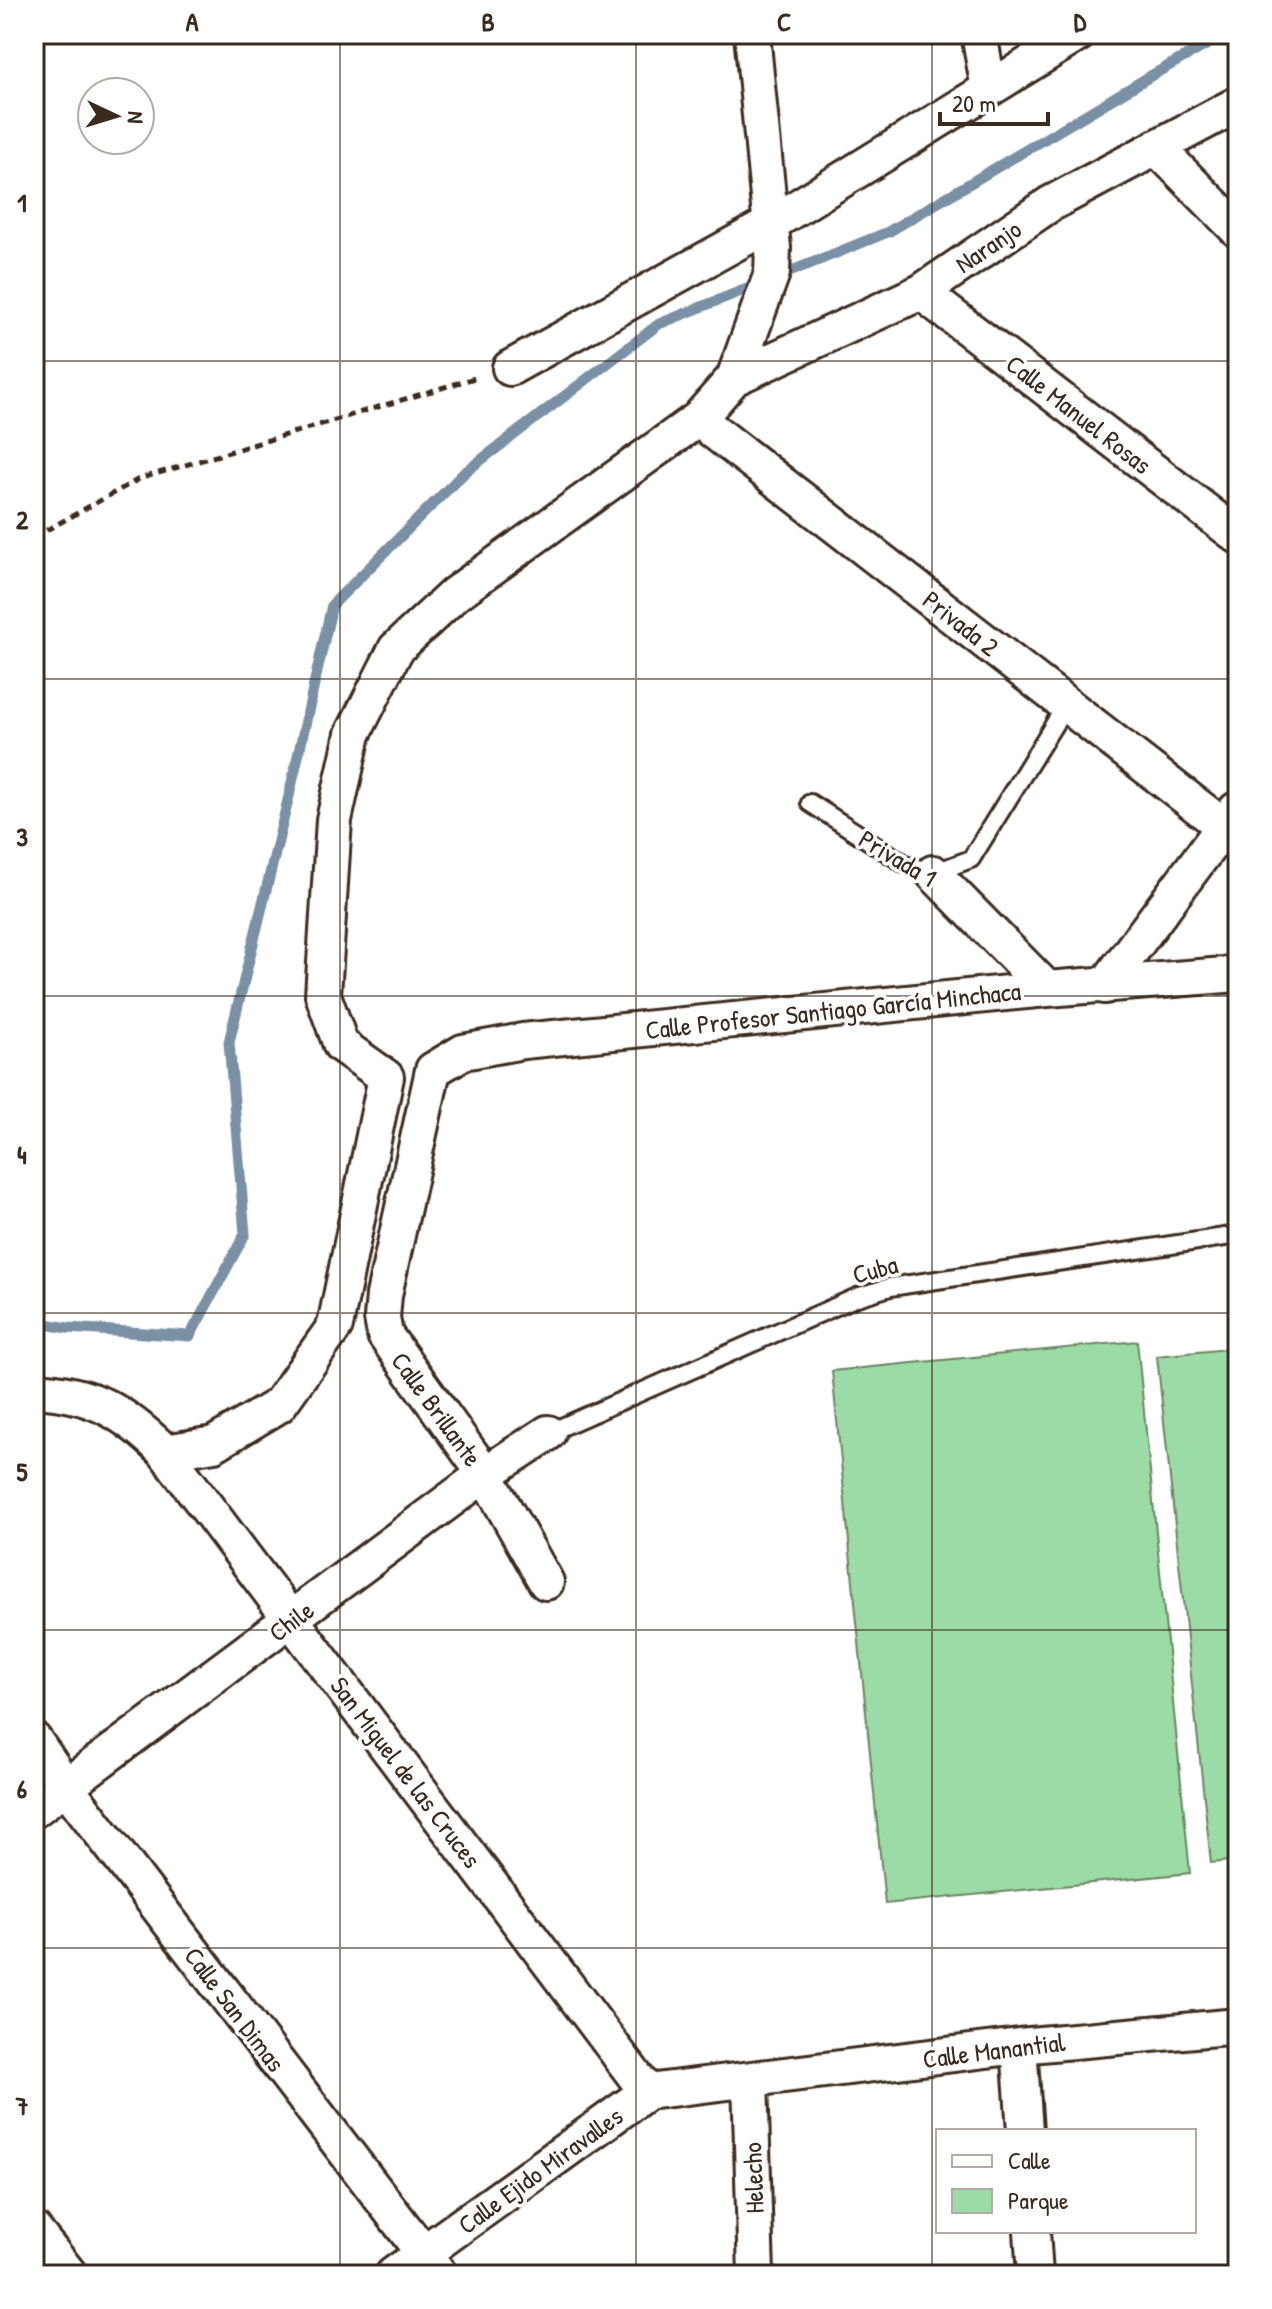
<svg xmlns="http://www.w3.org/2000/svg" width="1272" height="2309" font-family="'Patrick Hand',sans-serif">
<rect width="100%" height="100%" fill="#fff"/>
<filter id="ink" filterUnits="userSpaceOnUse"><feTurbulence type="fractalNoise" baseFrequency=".0125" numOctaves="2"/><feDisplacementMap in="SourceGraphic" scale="16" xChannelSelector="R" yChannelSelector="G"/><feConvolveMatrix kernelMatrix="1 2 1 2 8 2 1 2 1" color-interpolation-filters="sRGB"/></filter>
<g filter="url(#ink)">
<path fill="#9bdca6" stroke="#6b8362" stroke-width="2" d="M1137,1341l53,532 -305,31 -53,-533z
M1238,1348v512l-27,3 -54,-507z"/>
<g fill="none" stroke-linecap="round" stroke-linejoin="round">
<path stroke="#7990a5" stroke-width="11" d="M777,277l111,-45 266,-158 72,-40
M34,1322l34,6 122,8 55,-102 -16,-192 60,-246 43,-191 132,-132 195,-149 102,-41"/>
<g stroke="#3b2a1e" stroke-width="22">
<path id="lane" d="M810,803l95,61 28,9 38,-14 95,-154
M548,1433l309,-136 33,-10 348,-52"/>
</g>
<g stroke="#3b2a1e" stroke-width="40">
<path id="street" d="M979,34l10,55
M1156,147l82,83
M921,292l317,244
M510,368l262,-145 306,-189
M734,378l187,-86 129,-88 188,-100
M698,419l525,407
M933,873l114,116
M1105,986l131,-176
M433,1070l30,-18 60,-11 524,-52 191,-15
M433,1070l-49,225 -2,23 3,17 100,139 61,108
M386,1077l-45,-32 -18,-50 11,-175 19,-86 43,-85 59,-55 243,-175 36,-41 38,-105 1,-25 -21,-214
M34,1390c59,3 90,22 131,62l482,640
M165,1452l49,-8 65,-39 56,-79 51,-249
M34,1740l33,48 373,487
M34,1810l451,-336 63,-41
M1019,2046l6,85
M750,2080l6,195
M647,2092l372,-46 219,-20
M34,2230l36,45
M1032,2231l3,44
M393,2275l254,-183"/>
</g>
<path stroke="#3b2a1e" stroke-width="5" stroke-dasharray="8 6" stroke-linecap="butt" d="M34,537l105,-58 339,-102"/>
<use href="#lane" stroke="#fff" stroke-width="16"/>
<use href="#street" stroke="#fff" stroke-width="34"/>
</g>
</g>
<path fill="none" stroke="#3b2a1e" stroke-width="2" stroke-opacity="0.55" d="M340,34v2241M636,34v2241M932,34v2241M34,361h1204M34,679h1204M34,996h1204M34,1313h1204M34,1630h1204M34,1948h1204"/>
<g text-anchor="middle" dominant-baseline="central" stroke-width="7" stroke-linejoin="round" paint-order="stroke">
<g font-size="26" fill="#3b2a1e" stroke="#fff">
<text transform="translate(988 246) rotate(-34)">Naranjo</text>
<text transform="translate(1079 414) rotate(38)">Calle Manuel Rosas</text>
<text transform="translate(961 623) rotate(38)">Privada 2</text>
<text transform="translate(898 858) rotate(31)">Privada 1</text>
<text transform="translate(833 1010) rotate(-6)">Calle Profesor Santiago García Minchaca</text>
<text transform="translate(875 1269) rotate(-15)">Cuba</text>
<text transform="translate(437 1409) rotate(54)">Calle Brillante</text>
<text transform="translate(291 1621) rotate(-37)">Chile</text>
<text transform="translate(406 1772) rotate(53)">San Miguel de las Cruces</text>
<text transform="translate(235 2009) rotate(53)">Calle San Dimas</text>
<text transform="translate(994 2050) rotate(-7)">Calle Manantial</text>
<text transform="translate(540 2170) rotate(-36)">Calle Ejido Miravalles</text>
<text transform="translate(753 2178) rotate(-92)">Helecho</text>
</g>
</g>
<rect width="1272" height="2309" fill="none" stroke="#fff" stroke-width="88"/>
<rect x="936" y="2129" width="260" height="104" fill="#ffffff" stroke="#b1aaa5" stroke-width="2"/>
<rect x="952" y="2155" width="40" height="12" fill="#ffffff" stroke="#b1aaa5" stroke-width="2"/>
<text x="1008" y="2169" font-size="24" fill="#3b2a1e">Calle</text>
<rect x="952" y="2189" width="40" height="24" fill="#9bdca6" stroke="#b1aaa5" stroke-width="2"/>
<text x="1008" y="2209" font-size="24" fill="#3b2a1e">Parque</text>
<g transform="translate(116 116) rotate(94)"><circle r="38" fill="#ffffff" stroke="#b1aaa5" stroke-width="2"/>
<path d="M0-6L14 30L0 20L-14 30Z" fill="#3b2a1e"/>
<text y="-12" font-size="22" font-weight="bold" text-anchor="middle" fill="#3b2a1e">N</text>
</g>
<path d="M940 112v12h108v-12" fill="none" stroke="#3b2a1e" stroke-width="4"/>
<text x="952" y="112" font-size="24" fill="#3b2a1e" stroke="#ffffff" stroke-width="6" paint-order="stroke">20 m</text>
<rect x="44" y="44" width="1184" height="2221" fill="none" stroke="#3b2a1e" stroke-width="3"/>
<g font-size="26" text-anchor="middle" font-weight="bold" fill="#3b2a1e">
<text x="192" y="31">A</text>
<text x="488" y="31">B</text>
<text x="784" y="31">C</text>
<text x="1080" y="31">D</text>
<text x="22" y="212">1</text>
<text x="22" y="529">2</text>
<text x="22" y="846">3</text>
<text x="22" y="1164">4</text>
<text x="22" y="1481">5</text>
<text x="22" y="1798">6</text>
<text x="22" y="2115">7</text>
</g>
</svg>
